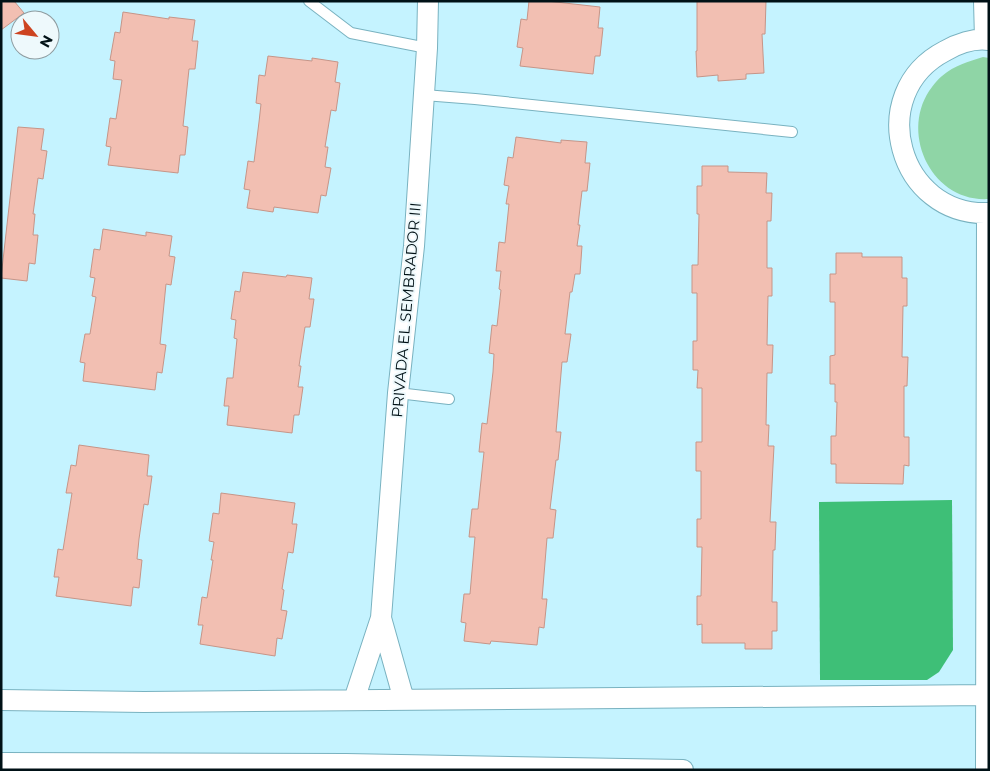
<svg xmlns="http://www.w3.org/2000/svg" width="990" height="771" font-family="Montserrat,sans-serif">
<rect width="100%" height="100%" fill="#c5f3ff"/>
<path fill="#8fd5a6" d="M983,57l6,1v141c-58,4 -91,-68 -57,-112 3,-4 6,-8 10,-11 13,-11 26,-14 41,-19z"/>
<path fill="#3ebf77" d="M952,500l1,150 -14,22 -12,8h-107l-1,-178z"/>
<path fill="#f2bfb2" stroke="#c69588" d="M1,1h13l10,12 -23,17z
M529,1h18l53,6 -2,21h5l-3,28h-5l-2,18 -73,-8 3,-18 -6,-1 4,-28 6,1z
M697,1h69l-1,33h-3l2,39 -18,1v5l-28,2v-6l-21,2 -1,-26h1z
M123,12l46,7v-2l26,3 -3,21h6l-3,28h-6l-6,57 5,1 -3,28h-5l-2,18 -70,-8 3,-18 -5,-1 4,-28 6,1 6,-39 -9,-1 2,-18 -5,-1 5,-28 5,1z
M268,56l44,5v-3l26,4 -3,20 5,1 -4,28 -5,-1 -6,37h3l-3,20 6,1 -5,28 -5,-1 -3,18 -44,-6 -1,5 -26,-4 3,-18 -6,-1 4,-28 6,1 5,-40 2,-18 -5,-1 3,-28 6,1z
M18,127l26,2 -3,21 6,1 -4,28 -5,-1 -5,36h2l-2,21h5l-3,29 -6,-1 -2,18 -26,-3z
M516,137l45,6v-3l26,2 -2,21h5l-3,28h-5l-4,34h2l-3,21h5l-2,28h-5l-3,18h-2l-5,42h6l-4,28h-5l-6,70h5l-3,28h-2l-6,49 6,1 -3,28h-6l-5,61h5l-3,29 -5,-1 -2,18 -46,-4 -1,3 -26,-3 2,-18 -5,-1 3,-28h6l5,-57h-6l3,-28h6l6,-57h-5l3,-29 5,1 6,-52 1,-18 -5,-1 3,-28 5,1 4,-36 -2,-1 2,-18h-5l3,-29 6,1 4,-39h-3l3,-18 -5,-1 4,-28 5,1z
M702,166h26v6l39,1 -1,20h6l-1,28h-4v47h5v28h-4l-1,49h6l-1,28h-5l-1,52h3l-1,21h6l-4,76h6l-1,28h-2l-1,52h5v29h-5v18h-27v-6h-43v-19l-5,1v-29h4l1,-49h-5v-28h4v-48h-5v-29h6v-54h-5l1,-18h-5v-29h4v-48h-5v-28h6l1,-51h-2v-28h5z
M103,229l43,7v-4l26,4 -3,20 6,1 -4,28 -5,-1 -6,60 6,1 -4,28 -5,-1 -2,18 -72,-9 2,-18 -5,-1 5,-28h5l6,-37 -4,-1 3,-18 -5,-1 4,-28 6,1z
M836,253h26v4h40v21h5v28h-4l-1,51h6l-1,29h-3v51h5v29l-5,-1 -1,19 -67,-1v-19h-5v-28h5l1,-34h-2v-18h-5v-28l5,-1v-53h-5v-28h6z
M243,272l43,5 1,-2 25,3 -3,21h5l-4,28h-5l-6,39h2l-3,21h5l-4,28h-5l-2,18 -65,-8 2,-19h-5l3,-28h6l4,-39 -3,-1 2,-18 -5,-1 4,-28 5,1z
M79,445l70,10 -2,21h5l-4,29 -4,-1 -5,35 -2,20 5,1 -3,28 -6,-1 -2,19 -75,-10 3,-19h-5l4,-28 5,1 9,-57h-6l5,-28 5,1z
M221,493l74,10 -3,21h5l-4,29 -5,-1 -6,37 2,1 -3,20 6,1 -5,28 -5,-1 -2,18 -75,-12 3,-19h-5l4,-28 5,1 6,-38h-2l3,-18 -5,-1 4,-28 6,1z"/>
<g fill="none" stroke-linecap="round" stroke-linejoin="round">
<g stroke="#79b2c0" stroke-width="12">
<path id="lane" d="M309,1l42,32 76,15
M424,95l51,4 317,33
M398,393l51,6"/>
</g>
<g stroke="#79b2c0" stroke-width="22">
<path id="street" d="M984,1l1,38
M989,40c-15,-2 -32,4 -44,11 -81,42 -47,166 44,162
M381,618l23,82
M1,700l143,2 845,-7
M354,700l27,-82 17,-225 16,-147 13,-198 1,-47
M1,763l345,1 337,6
M986,770l1,-556"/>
</g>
<use href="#lane" stroke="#fff" stroke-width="10"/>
<use href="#street" stroke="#fff" stroke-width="20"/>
</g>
<g text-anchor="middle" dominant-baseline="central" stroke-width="4" stroke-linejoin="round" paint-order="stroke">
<g font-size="15" fill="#001116" stroke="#eef9fc">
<text transform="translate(406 310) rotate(-85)">PRIVADA EL SEMBRADOR III</text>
</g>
</g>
<rect width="990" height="771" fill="none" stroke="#001116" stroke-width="5"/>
<g transform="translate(35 35) rotate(119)"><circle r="24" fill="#eef9fc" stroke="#8f9ca0"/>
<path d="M0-4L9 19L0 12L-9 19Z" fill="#cd4421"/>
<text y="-8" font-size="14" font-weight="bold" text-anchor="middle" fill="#001116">N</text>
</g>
</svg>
